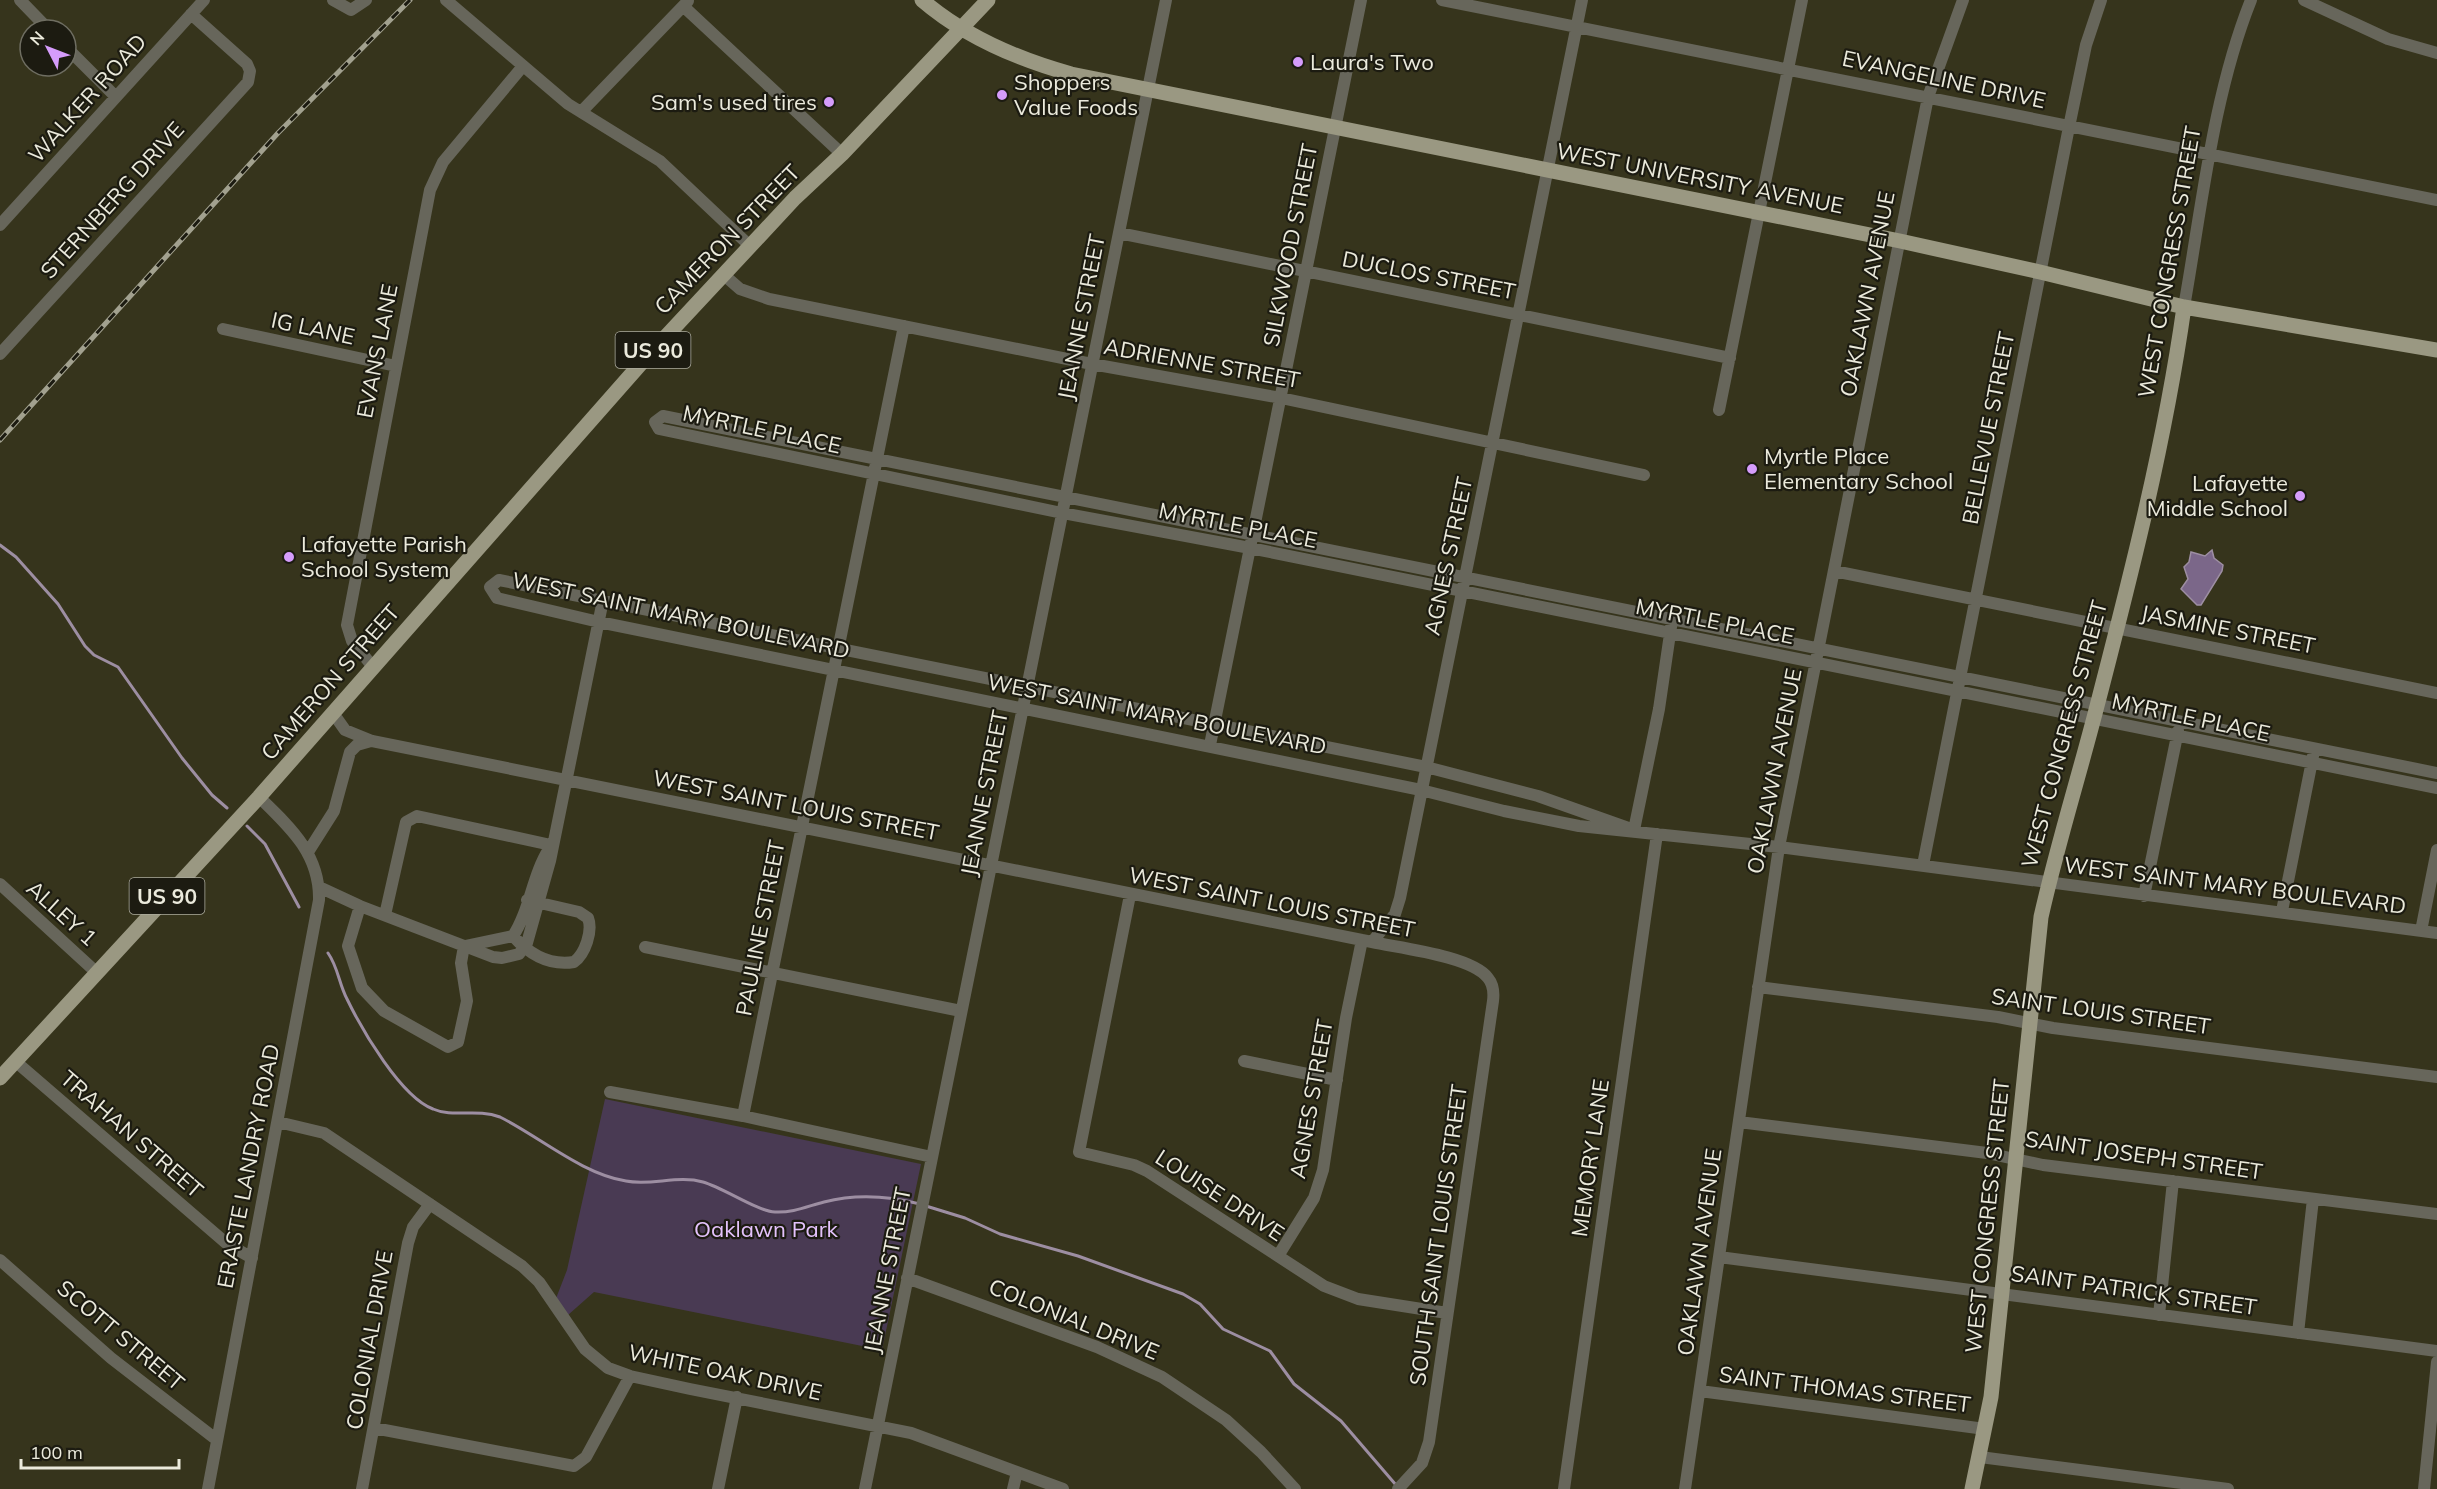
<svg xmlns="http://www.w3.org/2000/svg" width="2437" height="1489" font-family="Mulish,sans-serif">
<rect width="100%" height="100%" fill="#36341c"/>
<path fill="#493a53" d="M605,1099l316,65 -39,186 -288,-58 -26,23 -13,-14 12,-31z"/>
<path fill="#7b6789" stroke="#9d8ea2" stroke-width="1.5" d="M2212,550l2,8 9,7 -1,6 -21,34h-4l-16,-16 7,-10 -4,-12 5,-5 2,-10 14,4z"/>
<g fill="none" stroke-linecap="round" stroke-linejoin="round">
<path stroke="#9d8ea2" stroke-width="3" d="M0,545l16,12 42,47 27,42 9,9 24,12 64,91 30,37 15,13
M247,826l18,18 34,63
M328,953c10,14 11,31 19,46 15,31 54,98 86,110 20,9 43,-1 67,8 40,20 82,57 126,64 25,5 52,-6 77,1 21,6 54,29 72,30 18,1 33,-6 49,-10 31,-8 65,-6 96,2
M926,1206l39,12 35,16 78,22 105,38 17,10 23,25 47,22 24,33 47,37 55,64"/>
<path stroke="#67665b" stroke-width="12" d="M20,0l29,30
M333,0l18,10 15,-10
M446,0l122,104 92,57 90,85
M1442,0l995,200
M2304,0l84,39 49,14
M683,6l159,148
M66,47l50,50
M581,112l107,-111
M0,225l204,-225
M1119,233l611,125
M724,275l16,14 29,10 323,65 189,34 363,77
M2184,307c18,-101 29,-212 67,-307
M223,329l173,37
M0,354l248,-272 2,-11 -3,-7 -56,-50
M1719,410l83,-410
M1834,571l603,122
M373,667l-21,-26 -5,-16 83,-435 13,-28 80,-96
M333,713l12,17 27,11 1000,201c27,6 100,14 116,36 5,6 6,15 5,23l-64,441 -7,21 -24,26
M1210,745l151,-745
M2437,773l-1774,-357 -8,6 4,7 403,84 188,35 1187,240
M1634,830l-96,-34 -112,-29 -927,-187 -9,7 7,11 102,24 822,168 83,21 75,15 200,21 658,86
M1634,830l25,-121 12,-82
M308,852l26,-41 16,-59 7,-7 14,-4
M1923,865l146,-738 17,-82 15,-45
M0,884l96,88
M319,887l41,19 133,51 9,1 17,-4 8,-11 23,-82 53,-261
M1130,895l-51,257 55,13 13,6 177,115 34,13 89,14
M2144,896l34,-165
M360,906l-12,40 14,42 22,23 64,36 10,-5 9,-41 -6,-38 3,-17
M2282,911l31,-155
M385,915l21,-93 11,-6 134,29
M2421,931l16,-81
M513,936c16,18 36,30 61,26 11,-8 19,-31 14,-44l-9,-6 -52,-12
M1372,942l23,-28 5,-16 182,-898
M465,946l48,-10c17,-26 19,-60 36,-87
M645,947l316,64
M1758,987l240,30 55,11 384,49
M15,1061l211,182 26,15
M1244,1061l93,19
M610,1092l133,24 189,41
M743,1116l161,-790
M278,1122l46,11 198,133 17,16 46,67 23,19 22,8 60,13 221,44 152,56
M1739,1122l248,31 56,12 394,49
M1278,1256l36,-58 9,-28 23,-152 16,-78
M1719,1257l718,94
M0,1260l111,98 106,82
M907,1278l190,69 65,30 64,43 35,32 34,37
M2159,1315l14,-134
M2298,1333l15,-134
M1700,1391l285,38
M374,1428l200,38 12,-9 44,-81
M1980,1457l248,32
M208,1489l111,-589c1,-46 -29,-73 -60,-103
M362,1489l46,-246 5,-16 17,-23
M718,1489l19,-92
M865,1489l301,-1489
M1013,1489l4,-17
M1564,1489l93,-655
M1685,1489l94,-642 149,-750 35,-97
M2424,1489l13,-127"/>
<path stroke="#9a9882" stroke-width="15" d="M922,0c42,36 95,59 149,74l829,167 140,31 144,35 253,43
M0,1078l259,-281 385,-437 151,-162 47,-44 146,-154
M1972,1489l19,-92 50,-480c16,-71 38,-141 56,-211 34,-131 68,-264 87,-399"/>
<g stroke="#a2a18f" stroke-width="5">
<path id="rail" d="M0,440l278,-307 132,-133"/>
</g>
<use href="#rail" stroke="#1c1b11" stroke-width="3" stroke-dasharray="9" stroke-linecap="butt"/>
</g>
<g fill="#d59cfb" stroke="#1c1b11" stroke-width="2">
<circle cx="1298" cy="62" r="6"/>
<circle cx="1002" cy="95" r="6"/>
<circle cx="829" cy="102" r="6"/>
<circle cx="1752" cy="469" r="6"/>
<circle cx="2300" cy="496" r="6"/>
<circle cx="289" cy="557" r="6"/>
</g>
<g text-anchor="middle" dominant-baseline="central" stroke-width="4.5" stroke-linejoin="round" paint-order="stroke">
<g fill="#1c1b11" stroke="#adac9f" stroke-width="1.5">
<rect x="615.5" y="332" width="75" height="36" rx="4.5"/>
<rect x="129.5" y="878" width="75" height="36" rx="4.5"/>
</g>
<g font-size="21" font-weight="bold" fill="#ebeadc">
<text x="653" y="350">US 90</text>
<text x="167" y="896">US 90</text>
</g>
<g font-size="22" fill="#ebeadc" stroke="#1c1b11" text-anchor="start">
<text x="1310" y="62">Laura's Two</text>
<text x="1014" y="82">Shoppers<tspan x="1014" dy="25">Value Foods</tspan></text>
<text x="817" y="102" text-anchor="end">Sam's used tires</text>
<text x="1764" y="456">Myrtle Place<tspan x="1764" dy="25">Elementary School</tspan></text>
<text x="2288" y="483" text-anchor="end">Lafayette<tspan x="2288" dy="25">Middle School</tspan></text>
<text x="301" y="544">Lafayette Parish<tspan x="301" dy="25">School System</tspan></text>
</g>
<g font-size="22" fill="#ebeadc" stroke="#1c1b11">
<text transform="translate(1944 79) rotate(12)">EVANGELINE DRIVE</text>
<text transform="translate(87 98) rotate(-48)">WALKER ROAD</text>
<text transform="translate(1700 178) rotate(11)">WEST UNIVERSITY AVENUE</text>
<text transform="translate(112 200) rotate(-48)">STERNBERG DRIVE</text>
<text transform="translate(727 239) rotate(-46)">CAMERON STREET</text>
<text transform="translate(1290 245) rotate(-79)">SILKWOOD STREET</text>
<text transform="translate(2169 262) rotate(-80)">WEST CONGRESS STREET</text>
<text transform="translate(1429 275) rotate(11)">DUCLOS STREET</text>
<text transform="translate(1867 294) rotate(-79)">OAKLAWN AVENUE</text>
<text transform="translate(1081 317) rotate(-79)">JEANNE STREET</text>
<text transform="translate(313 328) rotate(12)">IG LANE</text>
<text transform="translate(377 351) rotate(-79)">EVANS LANE</text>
<text transform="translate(1202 363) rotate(10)">ADRIENNE STREET</text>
<text transform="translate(1988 428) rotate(-79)">BELLEVUE STREET</text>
<text transform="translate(762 429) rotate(12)">MYRTLE PLACE</text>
<text transform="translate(1238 525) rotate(11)">MYRTLE PLACE</text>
<text transform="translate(1448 556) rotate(-78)">AGNES STREET</text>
<text transform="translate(681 615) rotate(12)">WEST SAINT MARY BOULEVARD</text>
<text transform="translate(1715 621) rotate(11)">MYRTLE PLACE</text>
<text transform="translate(2228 629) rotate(11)">JASMINE STREET</text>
<text transform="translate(330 682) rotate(-49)">CAMERON STREET</text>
<text transform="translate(1157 714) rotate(11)">WEST SAINT MARY BOULEVARD</text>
<text transform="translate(2191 717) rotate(12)">MYRTLE PLACE</text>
<text transform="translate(2064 734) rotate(-75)">WEST CONGRESS STREET</text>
<text transform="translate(1774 771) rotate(-79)">OAKLAWN AVENUE</text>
<text transform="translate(984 793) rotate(-79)">JEANNE STREET</text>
<text transform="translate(796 805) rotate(11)">WEST SAINT LOUIS STREET</text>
<text transform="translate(2235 885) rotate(7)">WEST SAINT MARY BOULEVARD</text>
<text transform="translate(1272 902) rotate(11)">WEST SAINT LOUIS STREET</text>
<text transform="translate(62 913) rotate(42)">ALLEY 1</text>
<text transform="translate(760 928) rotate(-79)">PAULINE STREET</text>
<text transform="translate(2101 1011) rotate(8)">SAINT LOUIS STREET</text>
<text transform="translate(1311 1099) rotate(-80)">AGNES STREET</text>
<text transform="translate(132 1134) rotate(41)">TRAHAN STREET</text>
<text transform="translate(2144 1155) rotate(8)">SAINT JOSEPH STREET</text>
<text transform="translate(1590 1158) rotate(-82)">MEMORY LANE</text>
<text transform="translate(248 1166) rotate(-79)">ERASTE LANDRY ROAD</text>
<text transform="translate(1220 1195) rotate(33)">LOUISE DRIVE</text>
<text transform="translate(1987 1216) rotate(-84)">WEST CONGRESS STREET</text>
<text transform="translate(1438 1235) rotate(-82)">SOUTH SAINT LOUIS STREET</text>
<text transform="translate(1699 1252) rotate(-82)">OAKLAWN AVENUE</text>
<text transform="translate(887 1270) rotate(-79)">JEANNE STREET</text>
<text transform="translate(2134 1290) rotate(8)">SAINT PATRICK STREET</text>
<text transform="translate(1074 1319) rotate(22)">COLONIAL DRIVE</text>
<text transform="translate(121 1335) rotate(40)">SCOTT STREET</text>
<text transform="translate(369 1340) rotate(-80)">COLONIAL DRIVE</text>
<text transform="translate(725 1372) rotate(12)">WHITE OAK DRIVE</text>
<text transform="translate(1845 1389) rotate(7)">SAINT THOMAS STREET</text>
</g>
<g font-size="22" fill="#e4c2fc" stroke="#1c1b11">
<text x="766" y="1229">Oaklawn Park</text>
</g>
</g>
<g transform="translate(48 48) rotate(312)"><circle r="28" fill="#1c1b11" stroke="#6f6e62" stroke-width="1.5"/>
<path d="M0-4.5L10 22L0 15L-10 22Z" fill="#d59cfb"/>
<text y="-9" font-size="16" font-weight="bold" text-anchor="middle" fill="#ebeadc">N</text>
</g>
<path d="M21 1459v9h158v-9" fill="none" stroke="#ebeadc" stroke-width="3"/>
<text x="30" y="1459" font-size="18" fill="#ebeadc" stroke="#1c1b11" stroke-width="4.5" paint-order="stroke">100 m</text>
</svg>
